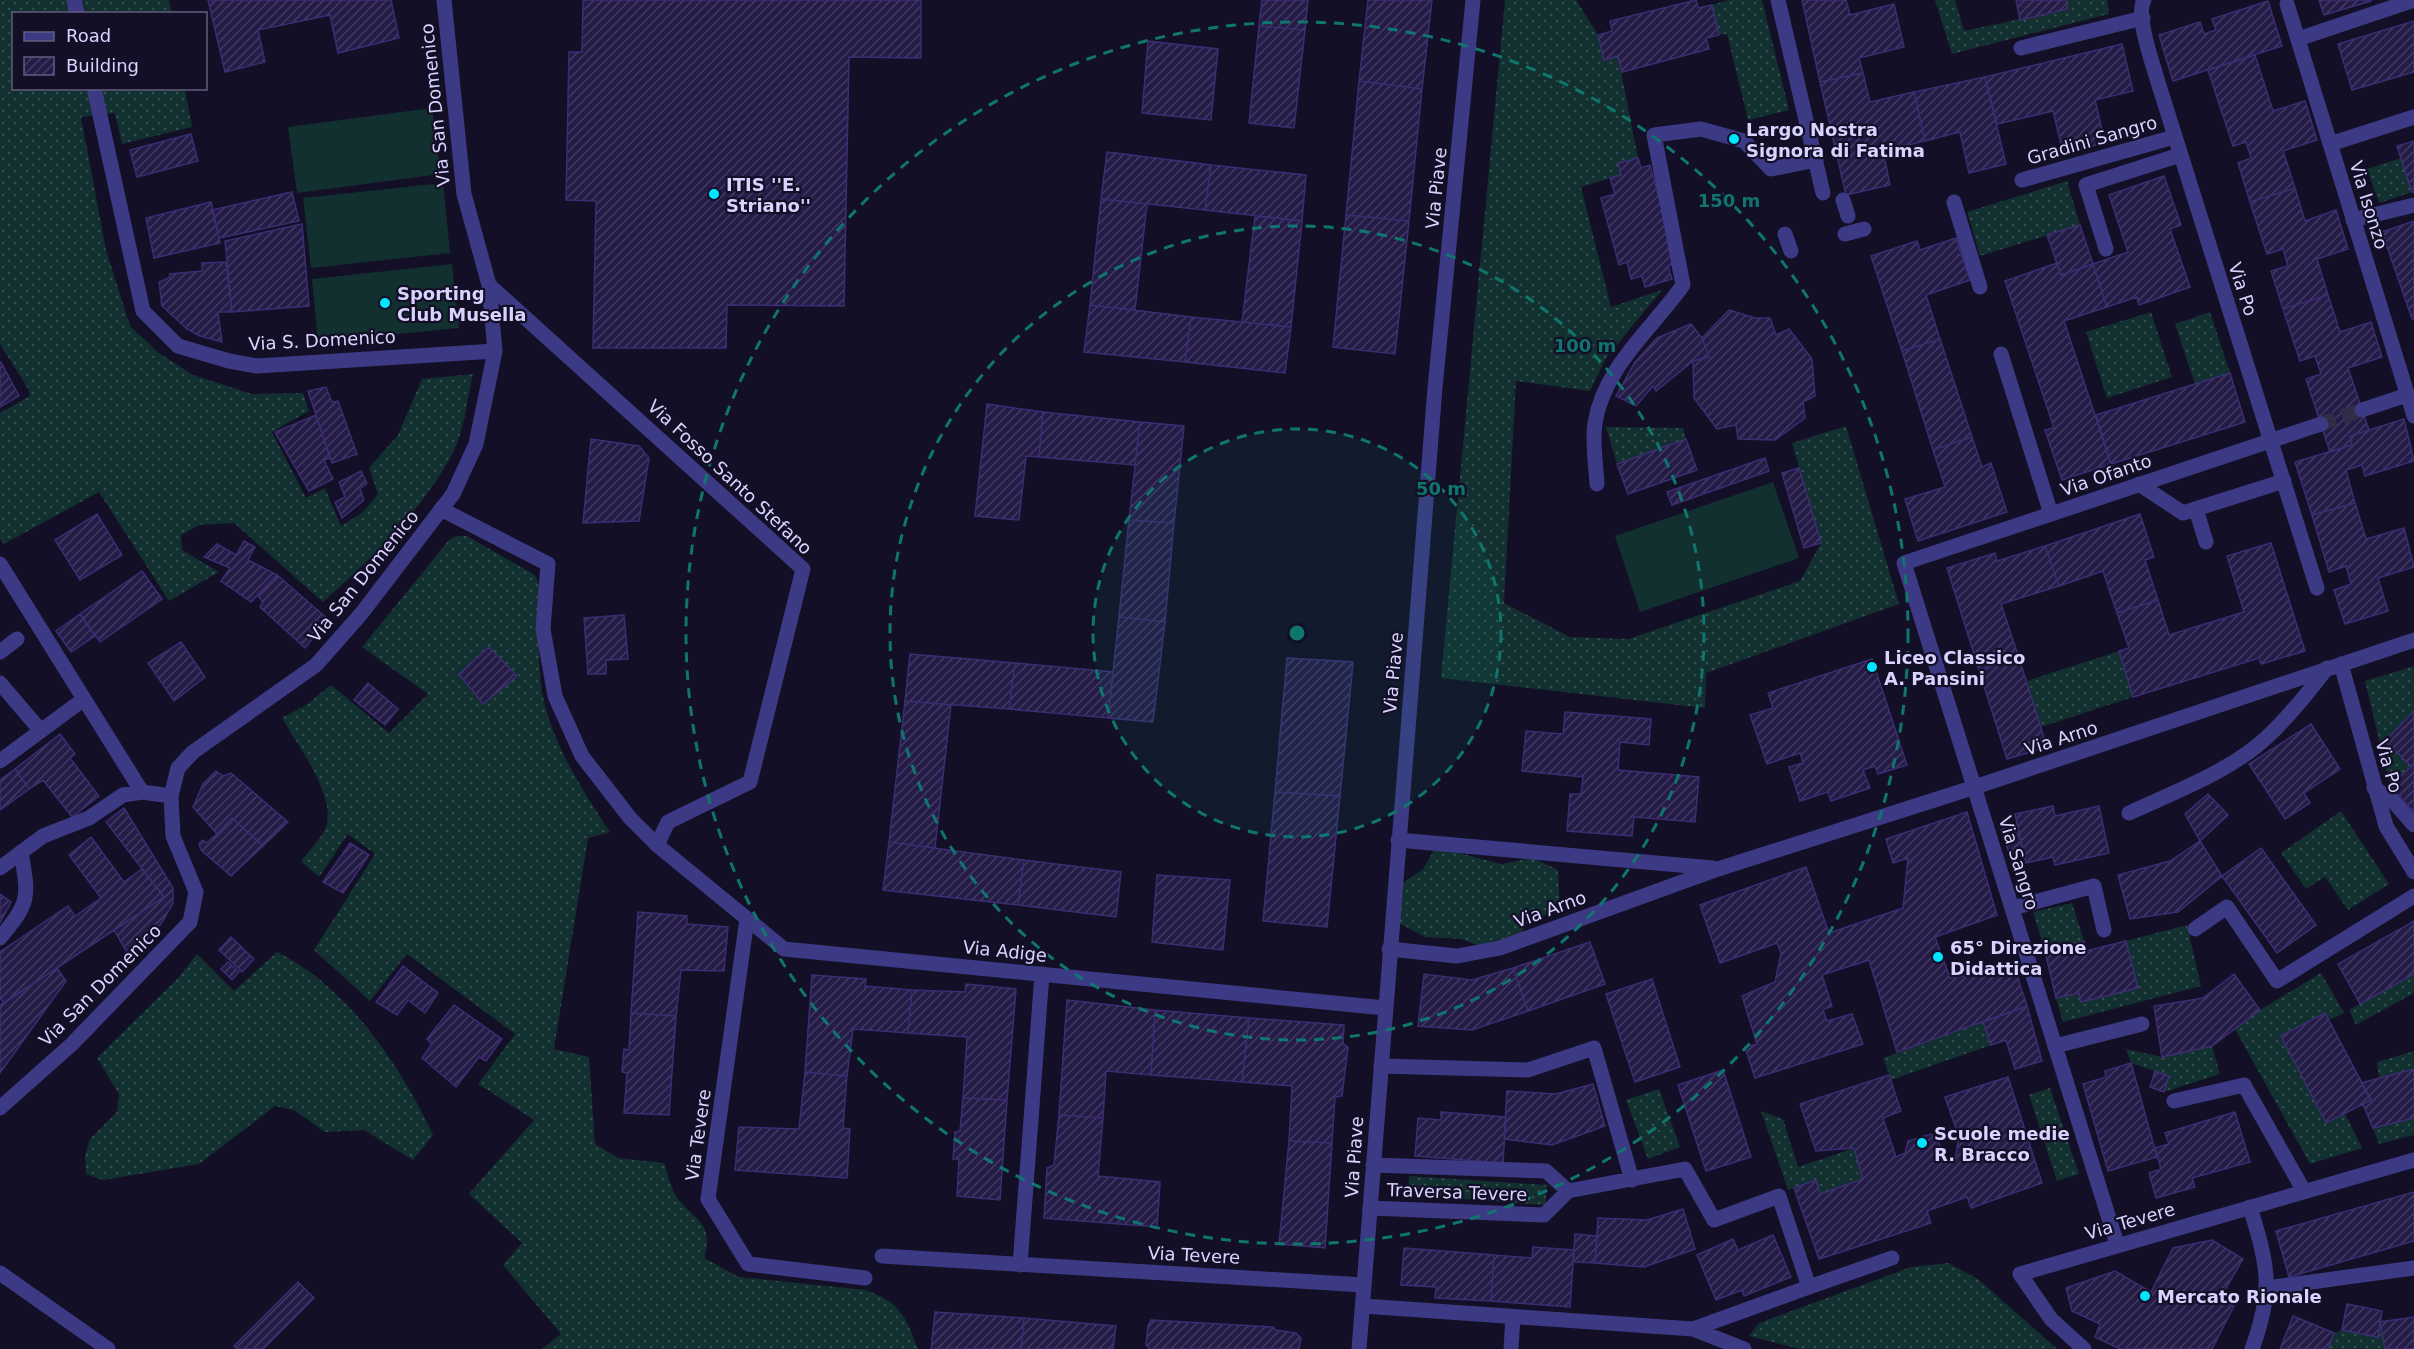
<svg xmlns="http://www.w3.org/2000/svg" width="2414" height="1349" font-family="'DejaVu Sans',sans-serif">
<defs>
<pattern id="grass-dots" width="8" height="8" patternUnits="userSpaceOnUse" patternTransform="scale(1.5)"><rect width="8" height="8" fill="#12302f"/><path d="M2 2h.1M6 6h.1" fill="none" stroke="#344d4e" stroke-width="1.8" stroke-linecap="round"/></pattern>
<pattern id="building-hatch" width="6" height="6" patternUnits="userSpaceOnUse" patternTransform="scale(1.5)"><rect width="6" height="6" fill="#241b47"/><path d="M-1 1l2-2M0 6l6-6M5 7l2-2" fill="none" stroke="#433b63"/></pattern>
</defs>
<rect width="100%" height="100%" fill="#130f26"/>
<path fill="url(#grass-dots)" d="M0,0h169l3,13 -158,1v74l171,1 7,38 -70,17 -7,-31 -34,4 25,133 24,76 29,27 34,22 59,19 51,-1 6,18 -37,21 34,66 19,-10 16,38 22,-14 15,-18 -9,-26 29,-33 24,-56 51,-5c-6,24 -8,54 -19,76 -27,56 -84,110 -131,152l-89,-79 -35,2 -18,10 1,15 37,22 -50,29 -70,-109 -95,52 -4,-5v-126l30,-17 -1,-6 -29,-46z
M1505,0h71l22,35 6,24 14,-3 20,102 -20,5 3,12 -40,12 30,120 51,-17 -56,68 -16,33 -74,-10 -12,222 66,34 58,2 172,-58 21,-38 -29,-100 54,-17 53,178 -193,69 -1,35 -264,-30z
M1728,0h34l27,110 -41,10 -21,-86 -8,1 -7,-30z
M1935,0h20l9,31 103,-22 -1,-9h41l2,14 -157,40z
M2401,158l11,34 -33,11 -12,-34z
M2067,181l13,44 -100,31 -13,-44z
M2151,312l21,65 -65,21 -21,-66z
M2210,312l20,61 -35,11 -20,-60z
M1606,427l77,1 3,11 -69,25z
M457,536h10l68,39 4,10c1,35 -2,73 3,107 10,52 39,96 68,140l-22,6 -34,211 35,8 6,87 23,14 46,5c4,11 7,26 14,36 19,23 36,25 26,59l35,19 126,13c36,12 40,26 53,59h-376l19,-15 -58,-69 19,-22 -53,-49 65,-74 -56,-36 37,-50 -108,-80 -37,47 -56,-51 61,-96 -27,-20 -29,43 -18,-16c8,-10 20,-22 25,-34 11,-30 -29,-83 -44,-109l24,-13 25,-20 58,48 39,-39 -66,-47 87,-107z
M2119,651l14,46 -92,30 -14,-46z
M2414,666v45l-29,30 26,25 -21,19 -25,-104z
M2341,811l48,73 -41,26 -23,-33 -19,12 -25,-36z
M1436,847l65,17 32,-6 25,12 2,40 -31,11 -14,21 -35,4 -19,-7 -36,-2 -26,-14 1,-38 23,-16z
M2072,903l12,38 -39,10 -12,-39z
M2187,925l14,61 -138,36 -7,-24 23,-5 59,-5 -12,-47z
M277,952c70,34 124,114 156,183l-20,25 -49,-30 -39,2 -31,-22 -19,-4 -76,58 -96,16 -17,-6 -1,-18 5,-17 27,-27 2,-18 -22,-36 81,-80 19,-24 37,37z
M2321,973l23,40 -15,7 -4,-7 -44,24 45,86 19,-10 17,35 -52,16 -75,-135 25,-19z
M2414,974v19l-58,32 -7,-15z
M1983,1022l8,23 -100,35 -8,-22z
M2212,1046l8,28 -56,18 5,-16 -38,-13 -5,-14 36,8z
M2414,1051v18l-35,9 -2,-16z
M2050,1088l29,86 -22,7 -28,-86z
M1659,1089l21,58 -32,12 -22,-59z
M1761,1111l22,8 15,48 56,-19 9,31 -43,15 -4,-14 -28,10z
M2414,1118v17l-35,9 -6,-16z
M1409,1176l138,9 -2,20 -137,-10z
M1948,1263l30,16 79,70h-257l-51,-13 10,-13 152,-56z
M2380,1322l5,27h-57l6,-16 8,-3 35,7z"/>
<path fill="#12302f" d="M432,108l9,66 -144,19 -9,-66z
M443,183l7,70 -139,15 -8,-70z
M452,264l7,64 -141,14 -6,-63z
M1773,482l26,76 -159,54 -25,-76z"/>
<path fill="url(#building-hatch)" stroke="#3b2d73" stroke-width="1.5" d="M208,0h183l8,38 -61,15 -8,-38 -72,15 7,32 -40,10z
M583,0h338v58l-72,-1 -5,249 -117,-1 -1,43h-133l3,-147 -30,-1 3,-148h13z
M1262,0h46l-3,30 -46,-4z
M1368,0h64l-10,89 -63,-8z
M1696,0l2,8 14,-3 7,30 -13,3 3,11 -87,23 -4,-16 -14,4 -6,-25 14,-4 -2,-10z
M1802,0h44l4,15 44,-11 10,43 -45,11 4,15 -43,9z
M2016,0h50l1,9 -47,11z
M2319,0h52v1l-47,14z
M2268,1l14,45 -109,35 -14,-46 41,-13 4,12 12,-4 -4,-11z
M2414,21v51l-62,18 -14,-46z
M1259,26l46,4 -11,98 -45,-5z
M1148,41l70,8 -7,71 -69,-7z
M2122,44l11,47 -38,9 10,43 -42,10 -10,-42 -56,13 -12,-47z
M2255,55l18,56 32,-10 12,39 -34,11 12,37 -45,14 -12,-39 13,-5 -5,-16 -13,4 -25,-76z
M1863,73l7,29 44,-10 11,49 -42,10 7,34 -44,10 -26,-113z
M1985,77l21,87 -37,9 -9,-41 -35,9 -11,-49z
M1359,81l63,8 -13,132 -63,-6z
M191,134l7,27 -61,16 -7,-27z
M2414,141v51h-2l-15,-46z
M1107,152l104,13 -6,45 -104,-11z
M1638,158l3,10 9,-3 27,98 -9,3 4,13 -27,8 -3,-11 -11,3 -4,-17 -8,3 -18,-67 14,-4 -5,-16 11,-3 -3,-12z
M1211,165l95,10 -4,46 -97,-11z
M2164,176l17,49 -11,4 20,58 -51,18 -2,-8 -30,10 -14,-43 35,-12 -19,-57z
M2295,188l10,33 31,-11 12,39 -31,10 11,36 -45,14 -12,-38 17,-5 -5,-17 -16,5 -17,-52z
M292,192l7,29 -80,17 -7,-28z
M1101,199l46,5 -12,106 -45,-5z
M211,202l9,41 -66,15 -8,-40z
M1346,215l63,6 -14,133 -62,-7z
M1255,216l47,5 -11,106 -49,-5z
M2414,221v98h-2l-30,-87z
M302,224l7,82 -77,6 -7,-71z
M2080,225l13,39 -32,11 -14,-40z
M1956,238l14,42 -44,15 14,44 -38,12 -31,-95 46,-15 3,9z
M226,262l6,50h-14l4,30 -22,-6 -13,-7 -25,-23 -3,-24 10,-4 1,-4 32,-3v-8z
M2057,263l4,12 32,-11 14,43 -43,14 47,143 -49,16 -17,-50 9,-2 -49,-147z
M2328,295l12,37 31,-10 11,35 -34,11 21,62 -19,6 2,9 -22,7 -24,-73 15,-5 -6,-18 -15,5 -17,-52z
M1090,305l101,12 -6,45 -101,-10z
M1729,310l26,8h15l6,17 13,-6 23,30 3,37 -12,6 2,16 -30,22 -37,-1 -2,-14 -19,4 -23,-31 -1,-37 16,-4 -7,-19z
M1191,317l100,10 -6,46 -100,-11z
M1691,324l11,14 7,19 -16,4 -37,30 -3,-5 -17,20 -20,-10 19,-34 22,-24z
M1940,339l32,98 -39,13 -31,-99z
M1,362l18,34 -19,11v-45z
M2230,373l15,49 -134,42 -15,-49z
M326,387l6,15 6,-1 19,53 -25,9 -24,-72z
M987,404l56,8 -4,45 -13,-1 -7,64 -44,-4z
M1043,412l97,10 -5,43 -96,-8z
M316,415l14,43 -6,2 9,19 -24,12 -34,-59z
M2404,419l10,42 -49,15 -3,-11 -16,5 9,33 -43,12 -17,-53 57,-17 -2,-9z
M1140,422l44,4 -10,97 -45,-3z
M1972,437l10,30 9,-4 16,49 -89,29 -13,-42 40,-12 -12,-37z
M591,439l48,7 10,12 -10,63 -56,2z
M1686,439l11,31 -69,24 -11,-30z
M1765,458l4,13 -97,34 -5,-13z
M1799,468l22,75 -17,5 -22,-75z
M361,471l6,12 -7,6 4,11 -22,18 -7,-16 10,-5 -6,-15z
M2355,503l11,36 38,-11 10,39 -36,11 10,33 -43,13 -11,-34 17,-6 -5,-18 -17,6 -17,-57z
M97,514l25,41 -42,25 -25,-40z
M2140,514l14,43 -9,3 13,40 -41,13 -14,-42 -44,15 -14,-40z
M1129,520l45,3 -9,99 -46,-5z
M244,541l11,6 -7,13 29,15 -26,27 -30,-21 9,-13 -26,-11 13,-13 19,11z
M2271,543l34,108 -44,13 -2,-6 -126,39 -14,-46 10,-3 -12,-35 41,-13 11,35 75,-23 -17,-56z
M2045,546l14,40 -58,18 18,54 -40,12 -32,-102 48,-15 2,8z
M142,571l20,28 -62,43 -20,-28z
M277,575l51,44 -23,29 -45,-41 3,-5 -5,-6z
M80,614l15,22 -24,16 -15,-21z
M624,615l4,44 -22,1v14h-18l-4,-56z
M1119,617l46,5 -12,100 -45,-4z
M181,642l24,35 -31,24 -26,-38z
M489,647l28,29 -34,28 -24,-30z
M910,654l105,9 -6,46 -104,-8z
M1287,658l66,4 -13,134 -65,-4z
M2019,658l28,89 -40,12 -28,-89z
M1872,659l35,106 -29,9 -3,-8 -12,4 7,18 -39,13 -3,-9 -28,9 -11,-34 14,-4 -3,-10 -33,11 -17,-49 23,-7 -5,-15z
M1015,663l98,9 -5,46 -99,-9z
M368,683l30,26 -13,16 -31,-25z
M905,701l46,4 -16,143 -46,-6z
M2414,711v53l-3,2 -26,-25z
M1565,712l86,7 -2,26 -29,-3 -2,28 81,7 -4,45 -61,-5 -2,19 -65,-5 3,-37h11l2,-17 -61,-6 4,-40 37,3z
M2311,724l29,45 -36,24 6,10 -25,16 -36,-55z
M60,734l15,20 -5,4 29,38 -27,21 -29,-37 -14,9 -14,-20z
M2414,764v49l-24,-28z
M15,769l14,20 -29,21v-30z
M216,771l7,5 8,-3 57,49 -25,24 -31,-28 -15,16 -24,-27 10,-23z
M1275,792l65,4 -13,131 -64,-6z
M2208,794l20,21 -28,26 -15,-27z
M2053,806l2,10 44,-10 10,47 -54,12 -2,-8 -27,6 -11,-49z
M124,808l49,80v15l-12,21 -31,33 -16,-27 50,-33 -58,-75z
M1967,812l30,103 -62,22 15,41 65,-9 12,37 -130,46 -28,-92 -47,15 10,31 -9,4 4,11 25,-7 11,30 -108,34 -10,-31 12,-3 -15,-48 33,-14 6,-29 -4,-10 -57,20 -20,-58 106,-38 23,66 74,-25 5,-50 -15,5 -7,-24z
M232,818l31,28 -32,30 -30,-26 -2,-6 4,-4 3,3 11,-9z
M2017,824l7,31 -13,3 -10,-28z
M91,837l33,45 18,-13 22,28 -160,106 -4,-5v-46l68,-46 7,10 26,-18 -32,-43z
M2200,841l22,35 -44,36 -48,7 -12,-44 52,-14z
M889,842l135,18 -6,45 -135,-15z
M350,843l19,12 -26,38 -20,-11z
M2261,848l55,77 -39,28 -55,-77z
M1024,860l97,12 -5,45 -98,-12z
M1157,875l73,5 -7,70 -71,-8z
M0,894l11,8 -11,21z
M638,912l49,4v8l41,3 -4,44 -43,-1 -5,46 -45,-3z
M2414,921v53l-54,30 -22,-40z
M231,937l23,22 -12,13 -23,-22z
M2084,941l2,10 40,-10 12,47 -57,14 -2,-9 -23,5 -11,-47z
M1590,942l15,42 -77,27 -15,-43z
M228,962l11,10 -7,8 -11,-11z
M403,966l35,27 -13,20 -17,-13 -11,15 -21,-13z
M57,968l9,13 -66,92v-68z
M1513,968l15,43 -56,19 -54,-4 6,-52 48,6z
M2234,974l26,36 -48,36 -50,11 -8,-51 49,-8z
M812,975l54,4 -1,7 47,4 -4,43 -55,-4 -6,47 -42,-4z
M1652,979l28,88 -45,15 -29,-88z
M966,984l50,5 -9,111 -44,-2 4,-61 -59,-4 4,-43 53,2z
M1067,1000l88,10 -4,65 -45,-4 -3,47 -44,-3z
M454,1005l48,34 -16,22 -7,-4 -23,30 -34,-29 10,-14 -5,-5z
M2027,1006l15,55 -27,8 -9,-29 -15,5 -8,-23z
M1155,1010l94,8 -7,64 -91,-7z
M631,1013l45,3 -7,99 -45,-2 3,-40 -5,-1 2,-23 5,1z
M2325,1013l46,87 -45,23 -45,-87z
M1249,1018l95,7 -1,19 5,3 -6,49 -7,1 -3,46 -43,-2 3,-55 -50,-4z
M2131,1063l26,94 -49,14 -25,-87 23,-7 -1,-6z
M2414,1069v49l-41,10 -10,-24 8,-4 -10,-17z
M1723,1070l28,87 -45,14 -28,-86z
M2155,1071l14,5 -5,16 -14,-5z
M805,1072l42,4 -4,52 7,1 -3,49 -112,-8 4,-43 60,2z
M1889,1075l12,36 -18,7 13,39 9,-4 3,-12 23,-7 8,9 6,20 10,-3 4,-23 -14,-40 63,-20 34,106 -71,25 -4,-11 -40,14 4,12 -112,36 -25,-71 22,-8 4,14 43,-15 -9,-31 -38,3 -16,-47z
M1593,1084l12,42 -53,19 -48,-6 3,-48 49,3z
M963,1098l44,2 -7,100 -43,-4 2,-37h-6l2,-27 5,-1z
M1441,1112l65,5 -3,46 -88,-7 3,-38 23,2z
M2235,1112l15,50 -58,16 3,9 -39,11 -7,-25 12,-4 -6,-21 14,-4 -4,-11z
M1059,1115l44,3 -5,58 62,6 -3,45 -113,-9 3,-50 7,-3z
M1289,1141l43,2 -7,105 -46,-4z
M2414,1192v49l-125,36 -13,-46z
M1683,1209l12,40 -51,18 -49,-4 3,-45 49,2z
M1575,1234l22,2 -2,27 -22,-1z
M1773,1235l18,42 -47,19 -2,-6 -26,10 -19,-45 36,-16 5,11z
M2212,1240l31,19 -24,41 15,6 -22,43h-92l-25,-12 5,-13 -28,-13 -6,-23 49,-17 36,21 22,-44z
M1533,1247l41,3 -4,57 -79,-6 3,-46 38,3z
M1404,1248l90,7 -3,46 -56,-3 1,-11 -35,-2z
M298,1282l16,16 -51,51h-26l-3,-3z
M2347,1304l35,7 -4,26 -36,-7z
M935,1312l89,6 -3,31h-90z
M2293,1316l41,17 -6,16h-48z
M2414,1317v32h-29l-5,-27z
M1024,1318l92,8 -3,23h-92z
M1151,1320l122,7 3,3 20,3 5,5 -2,11h-149l-4,-4 2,-19z"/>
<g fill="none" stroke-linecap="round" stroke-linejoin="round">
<path stroke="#312d47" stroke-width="15" stroke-dasharray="15 8" stroke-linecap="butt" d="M2321,424l41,-14"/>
<path stroke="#3d3a85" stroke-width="15" d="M2298,39l116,-39
M2021,48l122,-30
M2330,144l84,-27
M2022,180l152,-43
M2353,220l61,-15
M2106,249l-20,-64 94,-30
M2001,354l50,160
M1597,484c-1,-19 -5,-42 -2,-61 9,-56 57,-94 88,-138l-29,-150 47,-6 43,12 27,28 45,-9
M2139,484l44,29 101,-32
M441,509l107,55 -5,65 12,67 27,60 48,62 27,27
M2196,509l10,33
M0,564l142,228
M0,652l17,-13
M0,683l41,48
M0,761l84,-62
M2374,788l19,13 21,24
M2129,813c45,-21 100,-41 137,-75 23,-21 42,-45 61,-70
M0,868l43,-32 46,-18 34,-23 19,-3 29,4
M2013,908l81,-22 10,44
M2195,929l32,-22 50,74 137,-85
M0,938c30,-36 29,-40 21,-86
M2055,1046l87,-22
M1381,1066l147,4 66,-22 38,132
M2174,1101l70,-16 60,106
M1373,1165l173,6 22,20
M708,1199l40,65 117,14
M1370,1208l174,7 24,-24 117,-22 29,51 65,-24 30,91 83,-29
M2267,1288l147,-20
M1511,1349l2,-32"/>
<path stroke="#3d3a85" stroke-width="15" d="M1843,200l5,16
M1954,202l26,85
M1785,234l6,17
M1845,234l19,-5"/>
<path stroke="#3d3a85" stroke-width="15" d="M74,0l3,14
M1778,0l45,193
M2144,0c-9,15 8,61 13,79l160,509
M2287,4l127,412
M94,88l49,223 35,35 51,15 28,5 238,-15
M489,285l314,284 -53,213 -82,40 -11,23 127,104 601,59
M2362,410l45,-15
M2341,664l45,162 28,46
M1398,840l315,28
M1389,949l68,7 43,-8 218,-79 257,-82 439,-147
M0,1108l72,-64 118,-122 6,-30 -23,-56 -2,-40 7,-28 15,-16 123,-87 45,-51 92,-120 23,-50 19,-93 -6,-66 -25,-91 -20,-194
M708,1199l39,-280
M2250,1207c18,59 24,82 2,142
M2117,1244l-213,-681 417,-139
M882,1256l482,29
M1020,1265l22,-291
M0,1273l108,76
M1363,1306l330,23 51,20
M1693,1329l116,-42
M2084,1349l-33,-30 -31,-45 394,-114"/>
<path stroke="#3d3a85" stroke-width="15" d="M1359,1349l76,-961 38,-388"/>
</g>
<circle cx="1297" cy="633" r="204" fill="#0f766e" fill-opacity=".12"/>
<g fill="none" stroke="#0f766e" stroke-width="3" stroke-dasharray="10 8">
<circle cx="1297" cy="633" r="204"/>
<circle cx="1297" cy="633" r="407"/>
<circle cx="1297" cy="633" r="611"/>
</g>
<g fill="#00e5ff" stroke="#130f26" stroke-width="2">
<circle cx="1734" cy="139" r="6"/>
<circle cx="714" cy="194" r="6"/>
<circle cx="385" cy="303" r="6"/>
<circle cx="1872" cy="667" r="6"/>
<circle cx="1938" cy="957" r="6"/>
<circle cx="1922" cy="1143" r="6"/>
<circle cx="2145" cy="1296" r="6"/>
</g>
<g text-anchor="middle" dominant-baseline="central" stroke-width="4.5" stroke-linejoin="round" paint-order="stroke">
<g font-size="18" fill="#d9d4ff" stroke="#130f26">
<text transform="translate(435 105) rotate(-96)">Via San Domenico</text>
<text transform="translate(2092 140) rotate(-16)">Gradini Sangro</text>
<text transform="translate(1436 188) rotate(-84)">Via Piave</text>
<text transform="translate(2369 205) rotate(73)">Via Isonzo</text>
<text transform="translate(2243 289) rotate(72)">Via Po</text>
<text transform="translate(322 340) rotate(-3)">Via S. Domenico</text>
<text transform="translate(2106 475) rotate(-19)">Via Ofanto</text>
<text transform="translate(730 477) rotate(43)">Via Fosso Santo Stefano</text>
<text transform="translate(363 576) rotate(-51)">Via San Domenico</text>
<text transform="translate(1393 673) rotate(-85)">Via Piave</text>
<text transform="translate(2061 738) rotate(-18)">Via Arno</text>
<text transform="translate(2389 766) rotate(74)">Via Po</text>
<text transform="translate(2019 863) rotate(73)">Via Sangro</text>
<text transform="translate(1550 909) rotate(-20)">Via Arno</text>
<text transform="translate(1005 951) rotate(6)">Via Adige</text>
<text transform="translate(100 985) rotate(-45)">Via San Domenico</text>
<text transform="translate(698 1135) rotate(-82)">Via Tevere</text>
<text transform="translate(1354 1157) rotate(-86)">Via Piave</text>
<text transform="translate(1457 1192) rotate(2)">Traversa Tevere</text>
<text transform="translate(2130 1221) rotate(-16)">Via Tevere</text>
<text transform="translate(1194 1255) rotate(3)">Via Tevere</text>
</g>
<g font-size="18" font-weight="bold" fill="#d9d4ff" stroke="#130f26" text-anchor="start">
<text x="1746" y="129">Largo Nostra<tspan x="1746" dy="21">Signora di Fatima</tspan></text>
<text x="726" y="184">ITIS ''E.<tspan x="726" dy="21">Striano''</tspan></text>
<text x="397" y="293">Sporting<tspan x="397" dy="21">Club Musella</tspan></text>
<text x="1884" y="657">Liceo Classico<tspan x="1884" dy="21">A. Pansini</tspan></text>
<text x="1950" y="947">65° Direzione<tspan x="1950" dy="21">Didattica</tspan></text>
<text x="1934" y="1133">Scuole medie<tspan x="1934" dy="21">R. Bracco</tspan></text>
<text x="2157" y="1296">Mercato Rionale</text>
</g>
</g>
<circle cx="1297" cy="633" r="9" fill="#0f766e" stroke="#130f26" stroke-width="3"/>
<g font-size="18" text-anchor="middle" font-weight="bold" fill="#0f766e" stroke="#130f26" stroke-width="4.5" stroke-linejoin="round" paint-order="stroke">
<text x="1729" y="207">150 m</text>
<text x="1585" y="352">100 m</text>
<text x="1441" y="495">50 m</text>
</g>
<rect x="12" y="12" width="195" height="78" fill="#130f26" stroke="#625e7d" stroke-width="1.5"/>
<rect x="24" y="32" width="30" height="9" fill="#3d3a85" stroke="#625e7d" stroke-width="1.5"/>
<text x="66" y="42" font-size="18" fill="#d9d4ff">Road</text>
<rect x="24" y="57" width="30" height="18" fill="url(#building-hatch)" stroke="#625e7d" stroke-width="1.5"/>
<text x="66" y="72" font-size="18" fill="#d9d4ff">Building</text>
</svg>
